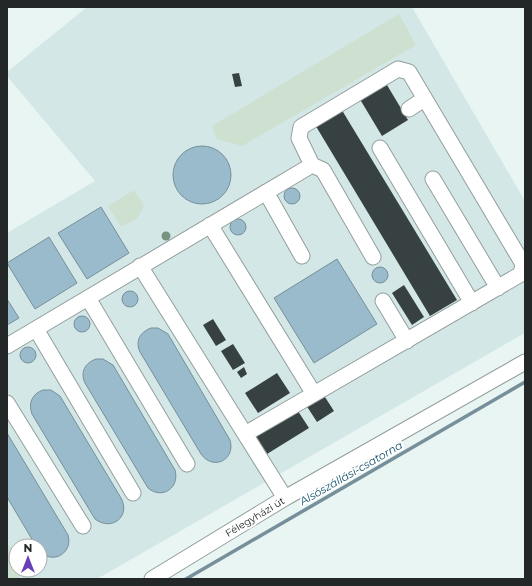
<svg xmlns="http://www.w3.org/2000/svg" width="532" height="586" font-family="Montserrat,sans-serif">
<rect width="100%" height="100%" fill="#e8f5f3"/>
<path fill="#d3e8e6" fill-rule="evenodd" d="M87,7h325l113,194v132l-428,246h-90v-346l88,-52 -88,-105v-4zM16,546h24v24h-24z"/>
<path fill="#cee0cf" d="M399,14l17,31 -174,101 -25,-7 -5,-13z
M134,190l10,16 -7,13 -16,8 -13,-21z
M7,543l9,13v14h4l-1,9h-12z"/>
<path fill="#9abbcc" stroke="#768f9a" d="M173 175a29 29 0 1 1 58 0a29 29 0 1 1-58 0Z
M284 196a8 8 0 1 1 16 0a8 8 0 1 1-16 0Z
M101,207l28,46 -42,26 -29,-46z
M230 227a8 8 0 1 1 16 0a8 8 0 1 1-16 0Z
M49,237l28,46 -42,26 -28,-46z
M337,259l40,65 -63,39 -40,-65z
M372 275a8 8 0 1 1 16 0a8 8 0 1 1-16 0Z
M122 299a8 8 0 1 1 16 0a8 8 0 1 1-16 0Z
M7,299l12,19 -12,7z
M74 324a8 8 0 1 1 16 0a8 8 0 1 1-16 0Z
M151,328h7l10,6 62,106c6,20 -17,31 -29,14l-61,-102c-5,-11 0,-20 11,-24z
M20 355a8 8 0 1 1 16 0a8 8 0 1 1-16 0Z
M96,359h7l10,6 62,105c5,18 -13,30 -27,18l-63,-105c-5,-11 0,-20 11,-24z
M43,390h8l9,6 61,102c10,18 -9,34 -26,21l-63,-105c-4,-11 0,-20 11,-24z
M7,433l61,102c5,17 -13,29 -27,18l-1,-7h-4l-29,-49z"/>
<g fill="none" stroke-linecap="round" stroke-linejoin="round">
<path stroke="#768f9a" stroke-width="3.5" d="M186,579l339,-197"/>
</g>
<path fill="#374142" d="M239,73l3,13 -7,1 -3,-13z
M384,80l24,40 -26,16 -24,-40z
M340,107l117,193 -27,16 -116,-193z
M404,285l20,32 -12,8 -20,-32z
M213,319l13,21 -10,6 -13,-21z
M233,344l12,19 -12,7 -12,-19z
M244,367l3,7 -6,4 -4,-6z
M277,373l13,20 -32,20 -13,-20z
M323,394l11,17 -17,11 -11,-17z
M296,408l13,20 -42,26 -13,-19z"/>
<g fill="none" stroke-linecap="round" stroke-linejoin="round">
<g stroke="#939e9d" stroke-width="17">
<path id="minor" d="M409,109l15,-10
M380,148l92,155
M312,165l11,5 50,87
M433,179l65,109
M266,192l36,64
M210,225l104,169
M88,298l99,166
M383,301l24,40
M36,329l97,164
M7,346l305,-181 -13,-27 2,-11 97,-58 11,3 114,192 -2,10 -276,160 -105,-168
M7,403l76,123
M245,434l40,64
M152,579l133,-81 240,-136"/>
</g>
<use href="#minor" stroke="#fff" stroke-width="15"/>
</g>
<circle fill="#779380" cx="166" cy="236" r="4.5"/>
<g text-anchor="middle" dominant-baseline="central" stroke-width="4" stroke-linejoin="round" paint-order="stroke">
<g font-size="10" fill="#232727" stroke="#fff">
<text transform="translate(255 517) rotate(-31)">Félegyházi út</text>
</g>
<g font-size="11" font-style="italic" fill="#13516b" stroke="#fff">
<text transform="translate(351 473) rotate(-30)">Alsószállási-csatorna</text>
</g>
</g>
<rect width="532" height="586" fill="none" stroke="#232727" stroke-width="16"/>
<g transform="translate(28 558)"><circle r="19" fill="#ffffff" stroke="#a7a9a9"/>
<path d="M0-3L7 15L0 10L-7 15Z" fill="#673fb8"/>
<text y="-6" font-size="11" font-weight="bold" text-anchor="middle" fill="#232727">N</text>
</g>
</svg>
